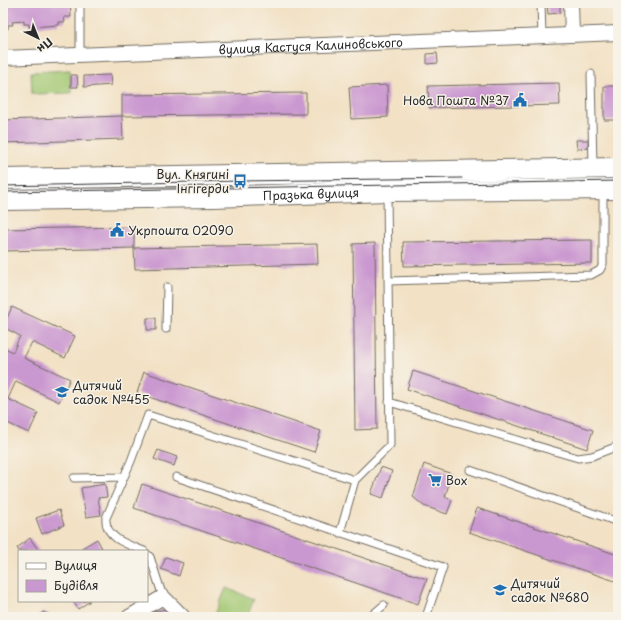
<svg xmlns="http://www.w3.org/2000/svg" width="621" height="620" font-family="'Playpen Sans',sans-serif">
<rect width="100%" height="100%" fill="#f7f3e8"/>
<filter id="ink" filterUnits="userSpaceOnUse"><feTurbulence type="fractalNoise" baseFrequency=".025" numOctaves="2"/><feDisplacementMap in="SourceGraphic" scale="8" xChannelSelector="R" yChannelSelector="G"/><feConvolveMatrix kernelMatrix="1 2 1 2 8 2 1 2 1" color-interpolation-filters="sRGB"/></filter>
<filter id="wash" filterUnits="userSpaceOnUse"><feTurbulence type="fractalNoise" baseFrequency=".012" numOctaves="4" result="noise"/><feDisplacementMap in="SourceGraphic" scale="16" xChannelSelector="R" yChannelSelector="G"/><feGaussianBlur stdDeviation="0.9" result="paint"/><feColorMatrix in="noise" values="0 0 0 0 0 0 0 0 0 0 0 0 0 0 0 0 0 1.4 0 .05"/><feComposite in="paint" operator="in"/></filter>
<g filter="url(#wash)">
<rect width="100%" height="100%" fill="#f2e1c4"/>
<path fill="#a1c771" stroke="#66794e" d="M70,70l1,23 -39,1 -1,-22z
M226,588l28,11 -7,18h-33z"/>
<g id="blocks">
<path fill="#ca98d0" d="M3,3h67l1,14h-7l1,5h-6v3l-30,2v-3h-5v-3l-12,1 1,3h-5v4h-5z
M547,3h13v10l-12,1z
M437,53l1,10 -11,1v-10z
M71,75h6l1,12h-7z
M110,75l1,10 -27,2v-11z
M559,83l1,22 -131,3 -1,-22z
M387,85l1,32 -37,2 -2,-32z
M604,86h14v34h-14z
M306,93v21l-184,2v-21z
M122,116l1,23 -120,4v-23z
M576,140h12v8l-11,1z
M134,227v21l-131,3v-22z
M592,240v23l-188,3 -1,-24z
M375,243l2,186 -22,1 -2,-186z
M317,244l1,20 -183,5 -1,-21z
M12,307l63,29 -10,22 -33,-16 -8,16 46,21 -11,23 -43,-21 -8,18 30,14 -9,20 -26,-12v-74l10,5 7,-16 -17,-9z
M147,318h9v12h-9z
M413,371l180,59 -6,19 -180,-60z
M144,372l177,59 -7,21 -177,-59z
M158,450l19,7 -3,9 -20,-7z
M424,464l28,10 -7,23 7,3 -5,14 -23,-8 -11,-9z
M381,467l11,4 -9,27 -12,-4z
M105,484l2,13 -9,1 3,17 -15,2 -5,-29z
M142,484l285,95 -9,25 -284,-96z
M477,508l141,47v27l-149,-50z
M59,510l5,15 -22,9 -6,-16z
M30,538l9,13h-20l-2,-3z
M97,539l5,9 -6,3h-12l-2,-3z
M166,557l17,6 -4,13 -18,-7z
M73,601h17l-12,8z
M164,609l7,8h-22l5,-5z
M43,612l12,5h-18z"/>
</g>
</g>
<g filter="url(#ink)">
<use href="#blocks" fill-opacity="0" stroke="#716b61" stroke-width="1"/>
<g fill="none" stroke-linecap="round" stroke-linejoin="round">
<g stroke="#716b61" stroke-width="9">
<path id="lane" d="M80,3v52
M541,3l1,33
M591,74l2,92
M388,281l203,-6 9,-5 3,-6v-73
M166,329l1,-42
M389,402l189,56 14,-2 26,-10
M470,470l148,52
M176,477l267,90 -17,50
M74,478l50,-1
M340,533l15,-53 35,-35 -3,-254
M144,551c-15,-6 -40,-13 -38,-33l25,-57 17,-46 207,65
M147,554l3,3 13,40
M370,617l14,-12"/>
</g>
<g stroke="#716b61" stroke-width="16">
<g id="street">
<path d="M571,3l1,32"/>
<path id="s1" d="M3,58l615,-25"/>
<path d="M129,617l34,-20 20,20"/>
</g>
</g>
<g stroke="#716b61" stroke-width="22">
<g id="secondary">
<path d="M3,179l615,-11"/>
<path id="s2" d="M3,200l211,-3 173,-6 231,-2"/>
</g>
</g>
<use href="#lane" stroke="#fff" stroke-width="7"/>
<use href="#street" stroke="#fff" stroke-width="14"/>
<use href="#secondary" stroke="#fff" stroke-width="20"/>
<path stroke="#2b2b2b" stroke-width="1" d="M3,186l237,-5 222,-3
M3,192l615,-11"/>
</g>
</g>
<defs>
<g id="civic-bare" transform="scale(1.08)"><path d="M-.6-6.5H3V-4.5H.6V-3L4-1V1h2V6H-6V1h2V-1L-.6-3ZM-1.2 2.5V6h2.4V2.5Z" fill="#1f6fb2" stroke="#f7f3e8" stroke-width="2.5" paint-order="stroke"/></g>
<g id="bus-bare" transform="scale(1.08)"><path d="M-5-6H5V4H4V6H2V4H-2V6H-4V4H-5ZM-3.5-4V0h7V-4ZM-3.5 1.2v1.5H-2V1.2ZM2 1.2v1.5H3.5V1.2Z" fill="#1f6fb2" stroke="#f7f3e8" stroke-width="2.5" paint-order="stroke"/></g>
<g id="school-bare" transform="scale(1.08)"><path d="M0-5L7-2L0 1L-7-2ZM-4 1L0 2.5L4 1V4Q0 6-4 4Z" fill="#1f6fb2" stroke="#f7f3e8" stroke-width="2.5" paint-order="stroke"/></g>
<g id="supermarket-bare" transform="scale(1.08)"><path d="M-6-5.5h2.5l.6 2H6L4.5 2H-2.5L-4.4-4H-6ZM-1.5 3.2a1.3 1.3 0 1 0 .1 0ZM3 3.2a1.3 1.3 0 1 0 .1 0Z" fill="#1f6fb2" stroke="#f7f3e8" stroke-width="2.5" paint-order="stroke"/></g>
</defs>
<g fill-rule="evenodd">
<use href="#civic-bare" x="520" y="100"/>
<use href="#bus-bare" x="240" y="181"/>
<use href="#civic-bare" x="117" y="230"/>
<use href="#school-bare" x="62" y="392"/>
<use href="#supermarket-bare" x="435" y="480"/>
<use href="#school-bare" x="500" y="590"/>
</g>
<g text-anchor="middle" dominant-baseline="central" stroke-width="3" stroke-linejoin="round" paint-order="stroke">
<g font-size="12" fill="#2b2b2b" stroke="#f7f3e8">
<text stroke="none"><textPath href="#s1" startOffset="308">вулиця Кастуся Калиновського</textPath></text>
<text stroke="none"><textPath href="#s2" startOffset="308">Празька вулиця</textPath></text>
</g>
<g font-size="12" fill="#2b2b2b" stroke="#f7f3e8" text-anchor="start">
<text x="509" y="100" text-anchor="end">Нова Пошта №37</text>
<text x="229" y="174" text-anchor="end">Вул. Княгині<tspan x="229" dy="14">Інгігерди</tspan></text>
<text x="128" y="230">Укрпошта 02090</text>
<text x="73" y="385">Дитячий<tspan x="73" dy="14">садок №455</tspan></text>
<text x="446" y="480">Box</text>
<text x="511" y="583">Дитячий<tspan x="511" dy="14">садок №680</tspan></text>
</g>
</g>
<rect width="621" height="620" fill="none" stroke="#f7f3e8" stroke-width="16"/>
<rect x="18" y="550" width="130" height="52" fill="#f7f3e8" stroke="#a5a39c"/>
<rect x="26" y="563" width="20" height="6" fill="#ffffff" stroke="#a5a39c"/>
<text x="54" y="570" font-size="12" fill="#2b2b2b">Вулиця</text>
<rect x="26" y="580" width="20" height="12" fill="#ca98d0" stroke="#a5a39c"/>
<text x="54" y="590" font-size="12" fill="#2b2b2b">Будівля</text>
<g transform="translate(38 38) rotate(137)" stroke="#f7f3e8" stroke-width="3" paint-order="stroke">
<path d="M0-3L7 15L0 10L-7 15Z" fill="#2b2b2b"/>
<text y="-6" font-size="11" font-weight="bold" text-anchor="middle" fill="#2b2b2b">Пн</text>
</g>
</svg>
